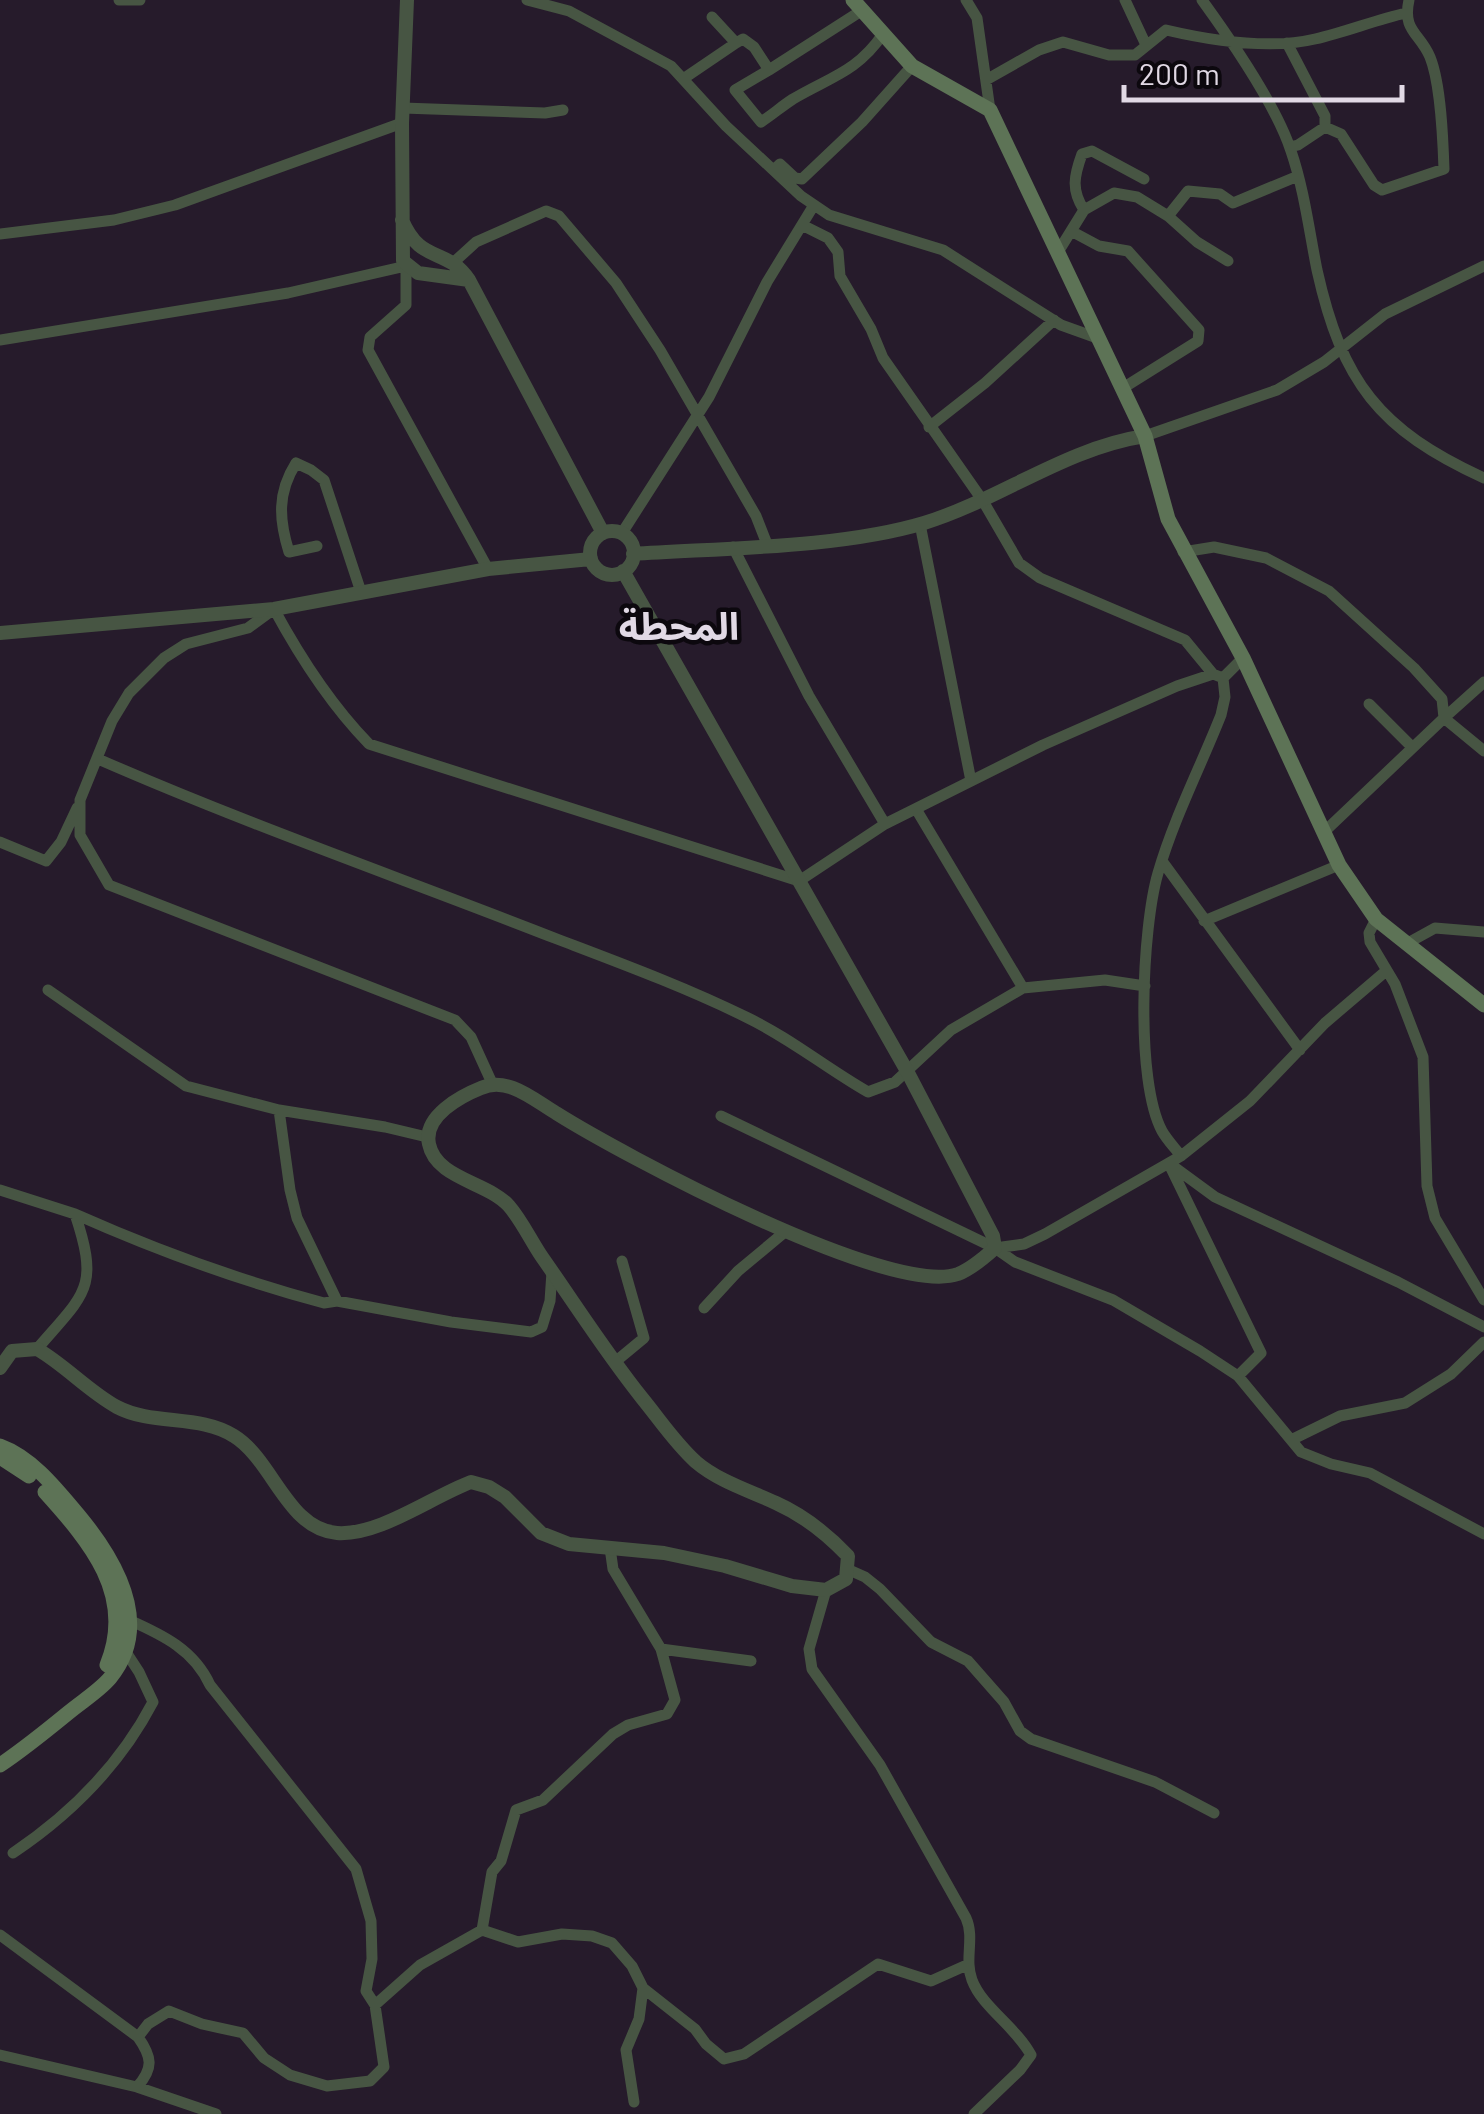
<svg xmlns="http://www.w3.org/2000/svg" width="1484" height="2114" font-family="Barlow,'Noto Sans Arabic',sans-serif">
<rect width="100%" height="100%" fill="#261b2b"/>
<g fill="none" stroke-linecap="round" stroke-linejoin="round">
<path stroke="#475543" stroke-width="11" d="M119,0h21
M527,0l42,11 102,55 55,60 75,70 28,19 114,35 118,75 39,14
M966,0l11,18 13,92
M1125,0l21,45
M1202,0c29,40 74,105 89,151 13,38 18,79 26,119 25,112 62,160 167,208
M712,17l24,26 7,-4 11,8 15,23 -34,20 26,32c11,-7 21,-16 32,-23 37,-22 64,-27 90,-65
M1287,43l38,73v11
M769,70l92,-59
M683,79l53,-36
M986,80l53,-30 24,-8 46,13h26l31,-25c47,11 103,20 149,9 31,-7 60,-19 91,-26
M403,108l142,5 18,-3
M1290,147l8,-2 27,-18 16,7 33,51 8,5 62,-21c-1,-29 -3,-85 -14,-112 -10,-24 -28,-26 -21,-57
M774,170l6,-6 15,14 7,1 60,-57 50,-56
M1084,210l30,-17 23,4 31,19 29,26 31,19
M1168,216l20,-25 32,3 13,9 65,-27
M802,225l26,13 10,14 2,24 31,53 12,29 100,143 36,62 21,15 145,62 28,34 10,4 20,-20
M1071,231l28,15 29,5 71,79 -1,11 -75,47
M0,234l114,-14 61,-15 227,-82
M1058,252l26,-42c-13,-20 -10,-34 -2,-56l10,-3 52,28
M453,263l23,-21 70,-31 13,5 57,67 44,67 96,166 11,28
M0,340l288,-47 118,-27v39l-36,32 -2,13 120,219
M929,427l56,-44 69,-63
M1145,436l132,-46 47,-28 61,-48 99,-48
M920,524l51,257
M622,533l87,-136 58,-115 47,-77
M317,546l-28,6c-10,-32 -12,-59 7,-89l15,7 13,10 37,112
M733,547l76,149 76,128
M1183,552l31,-5 52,11 63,33 85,77 28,31 2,19 -120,114
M1484,682l-40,36 40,33
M1369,704l43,43
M98,759c151,66 306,120 459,180 63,24 128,48 189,78 44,21 80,51 122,75l27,-10 56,-52 72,-42 82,-8 40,6
M916,809l107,179
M0,842l46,19 15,-19 16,-34
M1162,861l138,189
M1376,919l-7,14 1,9 25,42 28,73 4,129 8,32 49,82
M1204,921l135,-56
M1406,944l29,-16 49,4
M48,990l138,96 93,24
M492,1083l-21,-46 -16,-17 -346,-135 -29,-50v-35l32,-79 17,-28 35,-35 22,-14 62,-16 26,-19c26,48 57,96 95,135l430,137 86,-57 158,-79 134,-59 36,-12
M721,1116l274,132 20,14 98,38 87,51 38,25 63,76 30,12 39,9 114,61
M1181,1156c-6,-8 -14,-16 -19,-25 -27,-50 -20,-203 -4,-258 16,-55 42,-105 63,-158l4,-18 -2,-19
M1170,1164l45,33 183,85 86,45
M1171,1168l90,185 -23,23
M0,1190l75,24
M995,1248l29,-4 21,-10 136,-78 69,-55 75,-78 61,-52
M337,1301l-40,-83 -7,-28 -11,-80 106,17 42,10
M704,1308l34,-37 48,-40
M37,1349c48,-56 63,-60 38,-135 81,36 163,66 249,89l13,-2 114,21 80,10 11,-5 8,-26 2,-29
M615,1362l29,-24 -22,-77
M1291,1440l49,-24 65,-13 46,-29 33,-32
M847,1569l18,8 15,12 51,53 37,19 36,41 16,29 11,8 124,43 59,31
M826,1590l-17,59 3,20 68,96 86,153c9,20 -2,41 6,62 10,27 43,46 59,75l-11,15 -46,44
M129,1620c34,15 65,30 81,65l146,184 15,52 1,38 -6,32 9,14 9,62 -14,14 -43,5 -37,-11 -26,-17 -21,-25 -41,-9 -33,-13 -21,13 -10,13
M661,1649l90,12
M13,1853c58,-39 107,-88 140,-151l-14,-30 -15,-23
M482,1930l36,12 44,-8 30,2 20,7 20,23 11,22 -4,31 -13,31 8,52
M0,1935l138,102c14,20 16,31 -1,50l-137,-32
M643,1988l52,41 11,15 18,15 20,-5 134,-90 53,17 38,-17
M375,2005l45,-40 62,-35 10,-58 9,-11 15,-51 27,-10 70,-66 15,-9 39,-11 8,-14 -14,-51 -48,-80 -3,-21
M137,2087l79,27"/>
<path stroke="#475543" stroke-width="14" d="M407,0l-5,123 1,138 15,12 51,7
M402,220c19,45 44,26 67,60l134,253
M590 553a22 22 0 1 1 44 0a22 22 0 1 1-44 0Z
M633,554c89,-6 208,-6 291,-31 75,-23 142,-75 221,-87
M0,633l274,-24 214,-40 103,-10
M0,1368l12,-17 25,-2c28,16 51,42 80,58 36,19 83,7 117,29 39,24 53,93 103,97 42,3 94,-36 134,-51l18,5 16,10 36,36 28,11 95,9 61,13 67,20 34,4 20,-11 2,-23c-21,-22 -43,-40 -72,-53 -26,-12 -58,-22 -80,-41 -21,-19 -36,-42 -54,-64 -36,-45 -67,-94 -100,-141 -11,-16 -20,-36 -33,-51 -21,-24 -73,-27 -80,-62 -6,-28 32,-48 52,-56 27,-12 53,12 75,25 65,41 334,185 402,161 13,-5 27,-17 37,-26l-2,-12 -86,-165 -284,-500"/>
<path stroke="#5d7356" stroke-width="15" d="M853,0l59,66 78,44 155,326 23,83 75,139 96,207 37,54 108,86
M0,1446c33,12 58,45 80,71 36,44 74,107 30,161 -11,13 -29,24 -42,35 -22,18 -44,36 -68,52
M0,1457l29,19
M45,1492c45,50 91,103 62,173"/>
</g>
<g text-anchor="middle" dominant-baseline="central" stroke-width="9" stroke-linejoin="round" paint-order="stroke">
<g font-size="38" font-weight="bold" fill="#e1d9e5" stroke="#0c080e">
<text x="679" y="625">المحطة</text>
</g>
</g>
<path d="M1124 85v15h278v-15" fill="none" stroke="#e1d9e5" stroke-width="5"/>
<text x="1139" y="85" font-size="30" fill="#e1d9e5" stroke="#0c080e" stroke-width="8" paint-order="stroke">200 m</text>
</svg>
